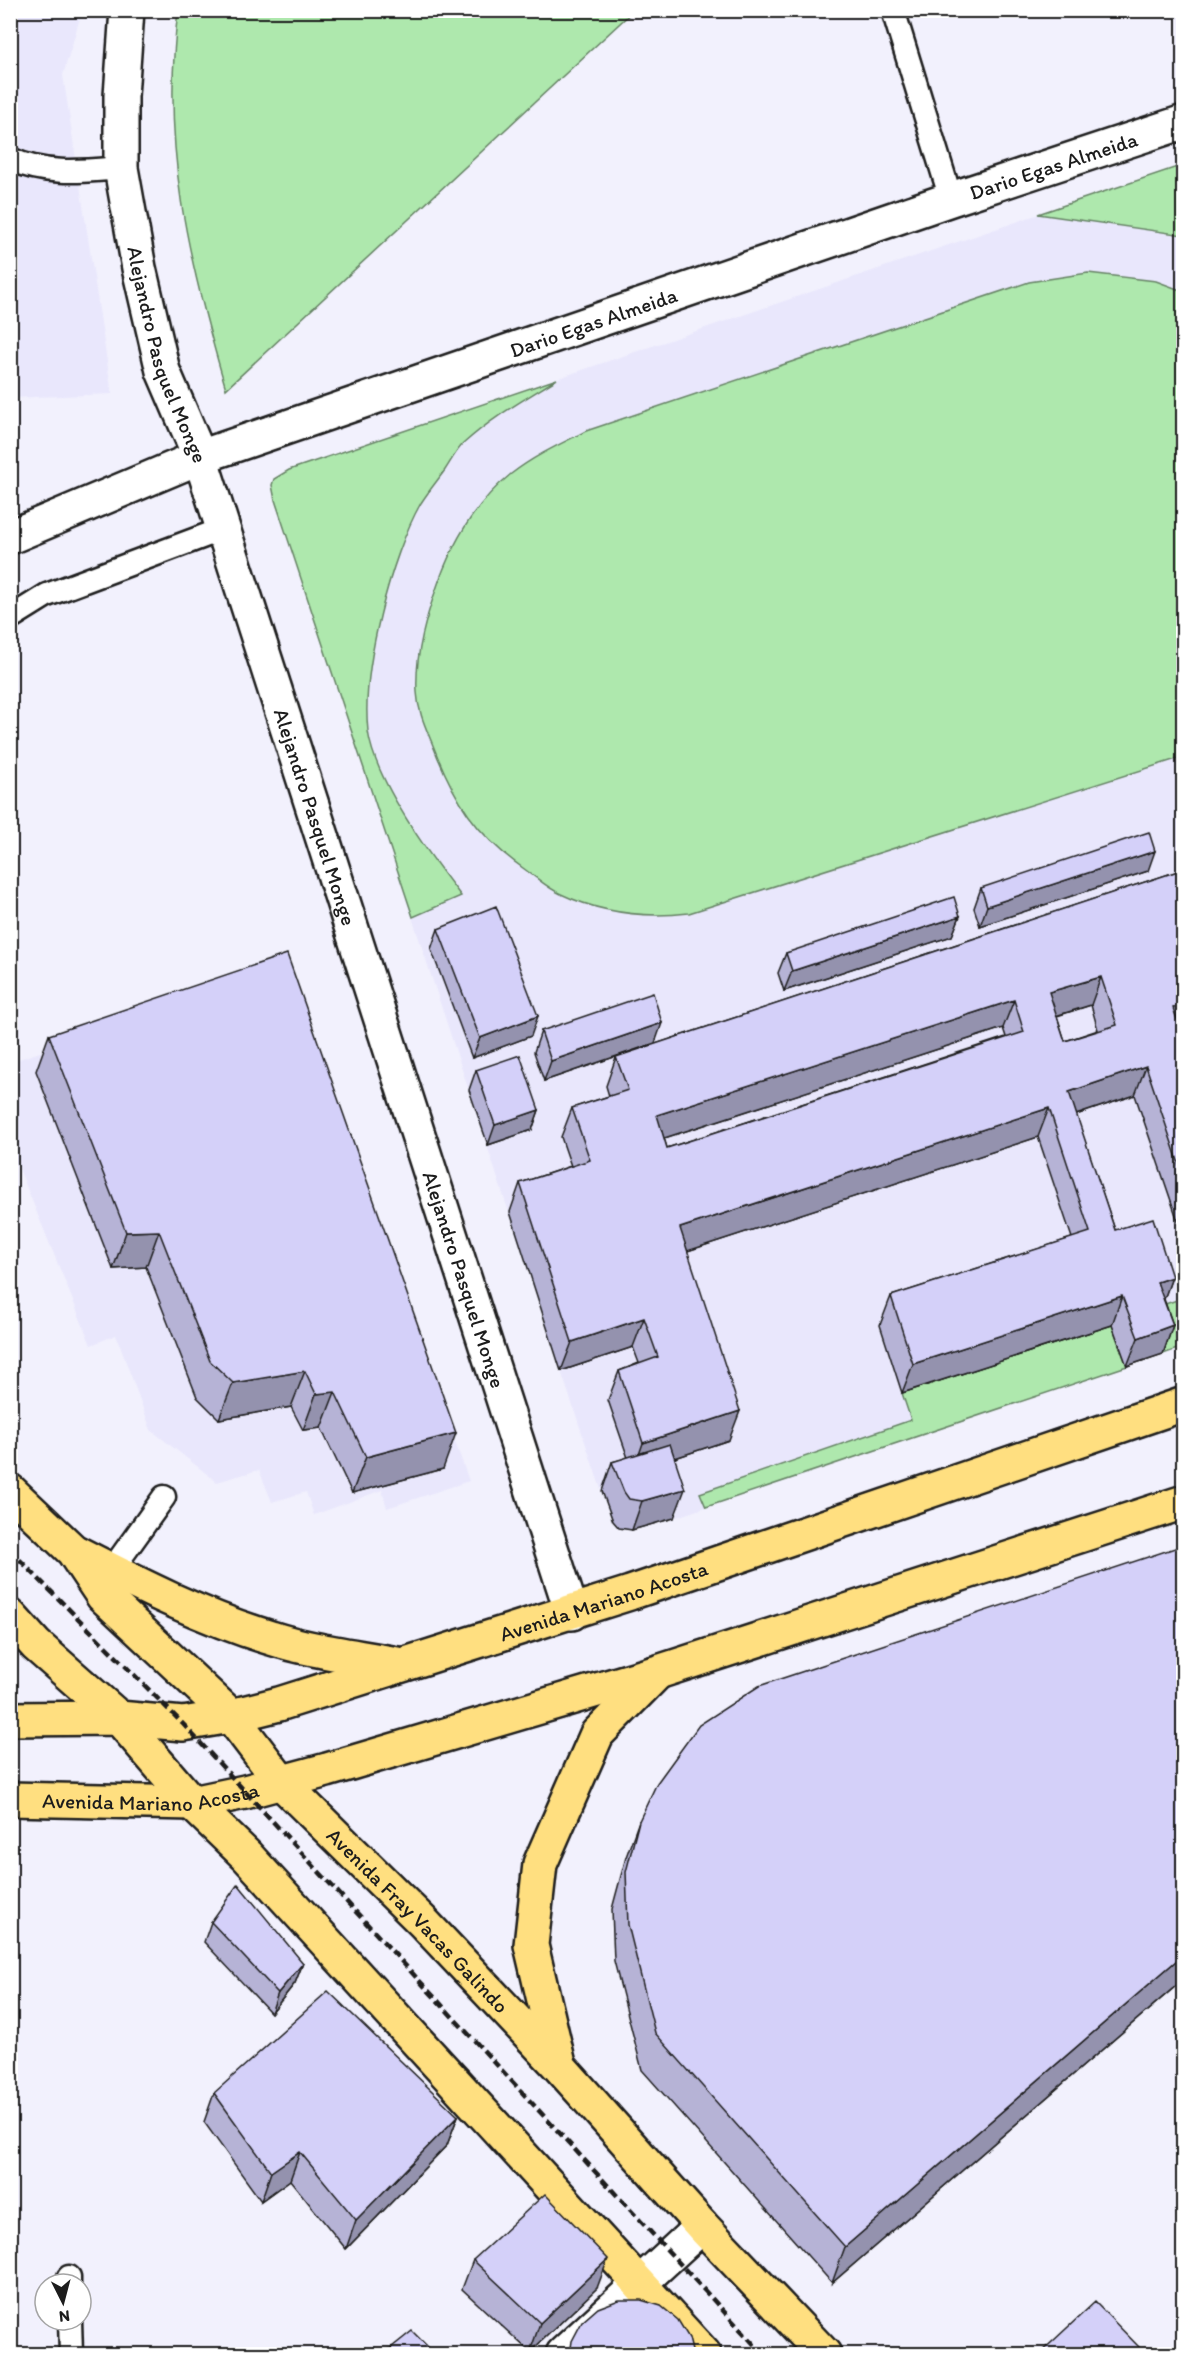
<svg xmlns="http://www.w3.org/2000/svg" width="1194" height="2365" font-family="Itim,sans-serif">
<rect width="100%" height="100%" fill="#f2f1fd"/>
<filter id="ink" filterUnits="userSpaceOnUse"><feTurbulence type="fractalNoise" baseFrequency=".0167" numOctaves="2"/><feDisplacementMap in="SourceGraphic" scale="12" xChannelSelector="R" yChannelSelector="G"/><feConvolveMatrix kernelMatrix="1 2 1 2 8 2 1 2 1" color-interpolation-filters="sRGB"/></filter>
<g filter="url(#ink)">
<path fill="#e9e7fc" d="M10,11h72l-19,64 49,319 -101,4z
M1183,165v1182l-536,180 -22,3 -6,-2 -6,-7 -6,-14 -46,-136 -286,-871 -3,-15 2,-6 15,-9z
M288,970l181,511 -82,27 -5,-18 -68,25 -8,-23 -34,10 -13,-32 -42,12 -66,-52 -35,-95 -25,10 -80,-196 -1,-87z"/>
<path fill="#aee8ad" stroke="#658264" stroke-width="1.5" d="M178,11v-1l455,1 -407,378c-38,-130 -65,-242 -48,-378z
M1183,165v70l-145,-21z
M1088,273l68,8 27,10v466l-494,156c-43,5 -88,0 -128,-19 -12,-5 -23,-15 -34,-23 -51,-35 -73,-71 -95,-128 -7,-17 -14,-32 -15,-51 -2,-39 9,-75 22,-111 15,-41 37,-79 72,-107 23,-18 49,-30 75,-43l443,-149z
M557,379c-32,20 -66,39 -94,65 -7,7 -12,17 -18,26 -8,11 -17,22 -24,33 -30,52 -60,168 -53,228 7,51 62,125 93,165l-48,21 -138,-417 -3,-15 2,-6 15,-9z
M1183,1298v49l-20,7 -16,-44z
M1112,1325l15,41 -421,141 -6,-14 211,-73 -9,-27z"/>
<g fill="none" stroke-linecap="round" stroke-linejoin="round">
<g stroke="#1c1c1c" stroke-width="27">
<path id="lane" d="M893,10l58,189
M10,159c36,17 74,12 111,9
M10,618l37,-23 176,-66
M111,1571l53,-74
M69,2277v7
M70,2320l1,34"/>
</g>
<g stroke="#1c1c1c" stroke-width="38">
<g id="street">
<path id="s1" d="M127,10l-6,86v72l18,100 24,103 37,86 372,1156"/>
<path id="s2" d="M10,537l190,-80 751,-258 233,-77"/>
<path d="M563,2354l139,-128"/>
</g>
</g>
<g stroke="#1c1c1c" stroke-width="38">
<g id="primary">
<path id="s3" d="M10,1491l63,60 30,45 128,120 51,67 141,139 136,144 143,160 122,128"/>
<path d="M77,1553c62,32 127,65 194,85 40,13 85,18 126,26"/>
<path d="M10,1616l26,29 83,73 73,85 55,53 457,498"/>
<path id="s4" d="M10,1719l109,-1 64,6 48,-8 48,-12 351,-111 554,-189"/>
<path id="s5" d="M10,1799l182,4 53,-11 82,-22 331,-98 526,-170"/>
<path d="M559,2064l-28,-119 9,-81 57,-130 58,-59"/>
</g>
</g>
<use href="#lane" stroke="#fff" stroke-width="22"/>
<use href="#street" stroke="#fff" stroke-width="33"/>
<use href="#primary" stroke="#ffdf80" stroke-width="33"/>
<path stroke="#1c1c1c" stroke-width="4.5" stroke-dasharray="9 4.5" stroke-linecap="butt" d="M10,1550l173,174 580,630"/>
</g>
<path fill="#b6b3d6" stroke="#1c1c1c" stroke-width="1.5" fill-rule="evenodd" d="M1184,869v161l-3,1 3,8v200l-49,-144 -59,20 39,115 57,47 -8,22 9,26 -10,29 -36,12 -15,-41 -210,68 -22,-68 11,-29 181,-58 -34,-101 -351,114 42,189 -54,18 -1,60 -42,12 -13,-2 -6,-7 -11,-30 10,-29 16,-4 -20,-58 11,-29 20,-8 -6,-16 -72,24 -51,-159 10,-29 51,-17 -10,-29 11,-29 37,-12 -3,-10 10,-29zM1091,1005l7,25 -33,11 -8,-25zM1003,1028l3,9 -339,111 -3,-10z
M1148,871l-168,55 -6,-18 7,-20z
M960,916l-8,20 -168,55 -6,-18 8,-20z
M438,929l93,107 -59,22 -41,-109z
M541,1031l114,12 -111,38 -10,-29z
M49,1035l394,434 -91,24 -31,-65 -18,2 -12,-23 -72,12 -22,-22 -51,-130 -33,2 -77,-198z
M476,1070l63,40 -7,20 -44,15 -19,-55z
M639,1821l538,164 -345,298 -190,-213 -28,-109 -2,-52 14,-52z
M211,1922l92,41 -8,20 -24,30 -67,-71z
M214,2093l244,23 -11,29 -101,104 -56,-69 -29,21 -57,-79z
M473,2260l124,28 -67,64 -68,-63z"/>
<path fill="#9492ae" stroke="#1c1c1c" stroke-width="1.5" d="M1155,851l-7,20 -168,55 7,-20z
M960,916l-8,20 -168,55 8,-20z
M1101,977l-10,28 -52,16 10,-29z
M1014,1000l-11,28 -357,116 11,-29z
M1184,1005v25l-21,7 10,-29z
M538,1016l-7,20 -59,22 8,-20z
M662,1023l-7,20 -111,38 7,-20z
M1146,1066l-11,29 -77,26 11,-29z
M1049,1108l-11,29 -369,120 11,-29z
M539,1110l-7,20 -44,15 7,-20z
M159,1231l-13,36 -33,2 13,-37z
M1172,1277l-10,28 -5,-23z
M1122,1296l-10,29 -210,68 11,-29z
M644,1318l-11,29 -72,24 11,-29z
M1173,1325l-10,29 -36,12 11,-28z
M305,1371l-14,36 -72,12 14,-36z
M335,1392l-14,36 -18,2 13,-36z
M740,1411l-11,29 -96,32 10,-29z
M456,1433l-13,36 -91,24 14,-36z
M685,1489l-11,29 -42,12 10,-29z
M1184,1954v28l-7,3 -345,298 13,-36z
M303,1963l-8,20 -24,30 7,-20z
M458,2116l-11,29 -101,104 10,-29z
M300,2152l-10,28 -29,21 10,-29z
M608,2259l-11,29 -67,64 10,-29z
M1139,2347l-2,8h-5z"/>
<path fill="#d4d0f9" stroke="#1c1c1c" stroke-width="1.5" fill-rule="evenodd" d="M1149,832l6,19 -168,55 -6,-18z
M1184,869v136l-11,3 11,31v140l-38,-113 -77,26 46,138 38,-12 19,59 -15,5 16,43 -35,13 -16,-42 -209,68 -22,-68 199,-64 -41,-124 -369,120 60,183 -97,32 -24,-72 39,-14 -14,-39 -72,24 -52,-159 70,-23 -18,-52 56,-18 -12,-33zM1101,977l16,48 -52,16 -16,-49zM1014,1000l10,32 -357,116 -10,-33z
M954,897l6,19 -168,55 -6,-18z
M496,906l42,110 -58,22 -42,-109z
M287,954l169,479 -90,24 -31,-65 -19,2 -11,-23 -72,12 -23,-22 -51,-130 -33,1 -77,-197z
M653,993l9,30 -111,38 -10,-30z
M520,1055l19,55 -44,15 -19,-55z
M670,1444l15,45 -43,12 -13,-2 -5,-7 -12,-30z
M1184,1545v409l-339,293 -190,-214 -27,-108 -2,-53 13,-51 18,-38 42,-58 60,-39z
M238,1884l65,79 -25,30 -67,-71z
M328,1991l130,125 -102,104 -56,-68 -29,20 -57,-79z
M545,2194l63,65 -68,64 -67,-63z
M619,2300h22l20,6 17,14 11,18 4,17h-123l2,-14 10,-19 16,-14z
M1095,2302l44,45 -7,8h-94z
M412,2331l24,24h-54z"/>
</g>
<g text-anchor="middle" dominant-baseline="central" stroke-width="5" stroke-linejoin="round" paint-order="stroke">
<g font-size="21" fill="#1c1c1c" stroke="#fff">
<text stroke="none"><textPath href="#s2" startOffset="1108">Dario Egas Almeida</textPath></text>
<text stroke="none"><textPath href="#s2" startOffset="622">Dario Egas Almeida</textPath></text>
<text stroke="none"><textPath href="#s1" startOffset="351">Alejandro Pasquel Monge</textPath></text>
<text stroke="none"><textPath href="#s1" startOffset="837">Alejandro Pasquel Monge</textPath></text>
<text stroke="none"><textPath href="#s1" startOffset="1323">Alejandro Pasquel Monge</textPath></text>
<text stroke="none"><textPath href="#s4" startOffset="612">Avenida Mariano Acosta</textPath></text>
<text stroke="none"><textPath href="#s5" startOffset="141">Avenida Mariano Acosta</textPath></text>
<text stroke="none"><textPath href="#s3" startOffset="594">Avenida Fray Vacas Galindo</textPath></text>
</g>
</g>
<rect width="1194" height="2365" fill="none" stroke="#fff" stroke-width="36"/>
<rect x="18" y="18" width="1158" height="2329" fill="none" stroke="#1c1c1c" stroke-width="2" filter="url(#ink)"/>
<g transform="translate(63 2302) rotate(174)"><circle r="28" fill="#ffffff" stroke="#a4a4a4" stroke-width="1.5"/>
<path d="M0-4.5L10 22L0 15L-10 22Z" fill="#1c1c1c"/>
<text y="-9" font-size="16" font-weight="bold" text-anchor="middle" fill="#1c1c1c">N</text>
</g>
</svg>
